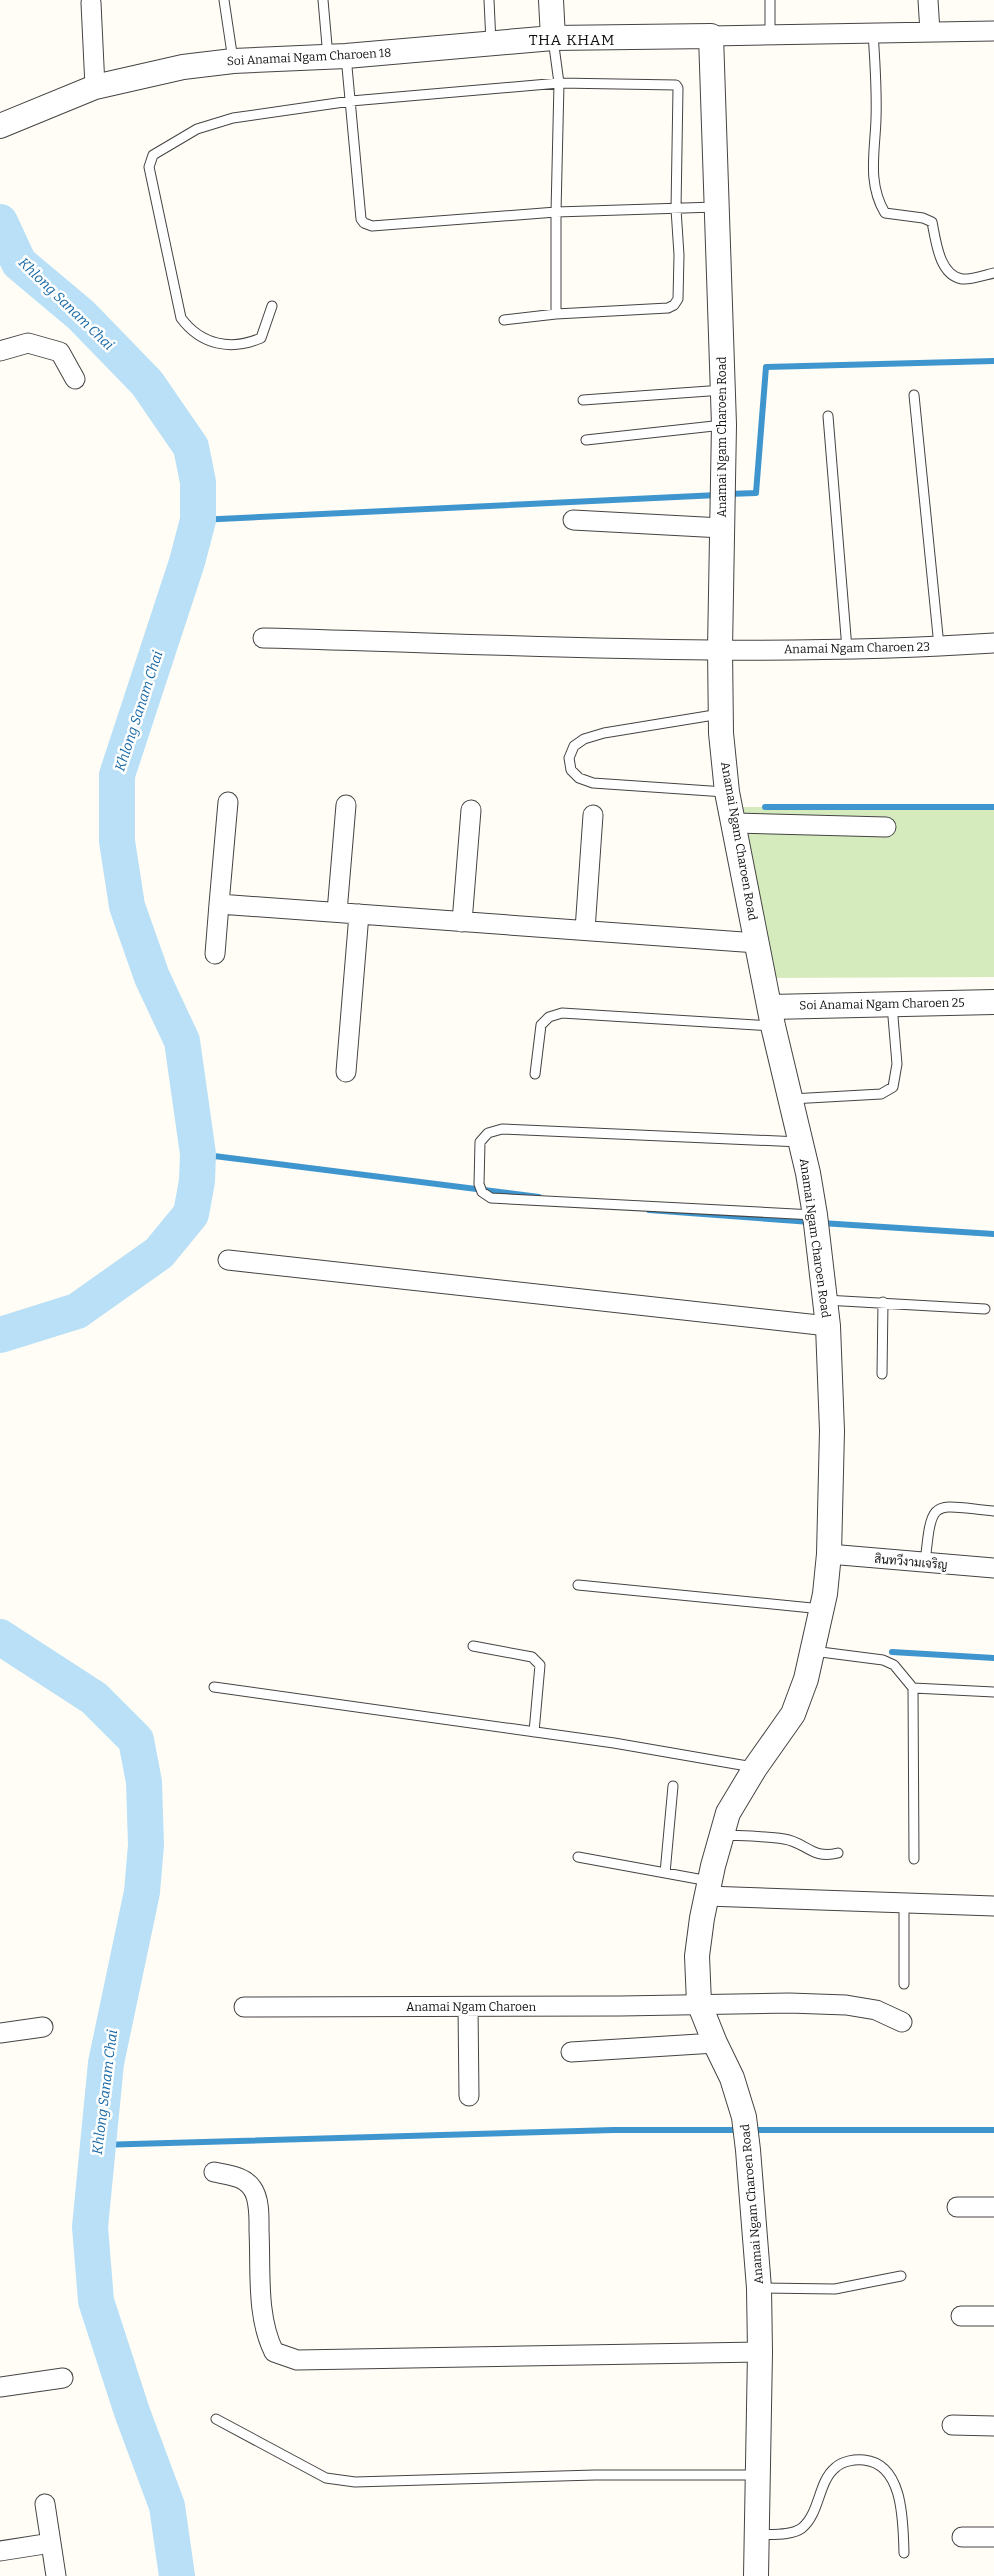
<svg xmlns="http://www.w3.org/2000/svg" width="994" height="2576" font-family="Bitter,Sarabun,serif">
<rect width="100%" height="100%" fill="#fffdf5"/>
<path fill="#d5ebbd" d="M728,807h266v170l-230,1z"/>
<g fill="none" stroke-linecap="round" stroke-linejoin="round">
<path stroke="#3f96cf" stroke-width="6" d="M728,494l28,-1 10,-126 228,-6
M198,520l520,-25
M765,807h229
M198,1154l341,43
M649,1210l162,12
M821,1223l173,11
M892,1652l102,6
M750,2130h244
M98,2145l516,-15h126"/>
<path stroke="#b9e0f7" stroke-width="36" d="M0,222l19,41 62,52 66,68 44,64 7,35v38l-11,42 -70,213v66l10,65 25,71 30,64 16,113 -1,27 -6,33 -32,39 -82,58 -77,24
M0,1637l94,61 42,42 8,42 2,63 -4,47 -36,171 -16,164 6,74 36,111 35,94 10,70"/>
<g stroke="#444" stroke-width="11">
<path id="service" d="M224,0l9,60
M323,0l5,57
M489,0l2,43
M770,0v35
M873,33c2,28 4,57 3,86 -1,33 -9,64 9,94l38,5 9,4c4,19 7,53 30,57 9,1 23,-4 32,-6
M553,39l6,44 -3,129v102
M346,56l15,163 3,4 8,3 184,-14 160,-5
M272,306l-11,32c-30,13 -60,7 -80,-20l-32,-151 4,-12 44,-26 36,-11 118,-17 208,-18 117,2 2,3 -2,121 3,46 -1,44 -4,6 -6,3 -112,6 -52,6
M914,395l25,251
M583,400l140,-10
M828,416l19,233
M586,440l137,-15
M720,714l-116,19 -20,6 -10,7 -5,12 2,12 8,8 14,5 132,9
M535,1074l6,-49 8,-8 13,-4 210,13
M791,1099l90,-5 12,-7 4,-23 -5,-59
M800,1142l-298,-13 -14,4 -8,9 -1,42 3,8 9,6 323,17
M825,1300l160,9
M882,1374l1,-72
M925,1563c7,-67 6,-58 69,-52
M578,1585l244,24
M473,1646l59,11 8,8 -6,67
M813,1651l70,9 11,5 19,23 81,4
M214,1687l400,56 139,24
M913,1688l1,171
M722,1835c21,1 42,1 62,4 22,3 28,21 54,14
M578,1857l131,24
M665,1873l8,-87
M904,1904v80
M759,2288l76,1 66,-13
M216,2419l110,59 29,4 240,-7h161
M757,2535c14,-1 34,1 45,-7 18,-15 16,-46 33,-60 7,-7 20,-9 29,-8 40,4 39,63 40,93"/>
</g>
<g stroke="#444" stroke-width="21">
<path id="minor" d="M928,0l2,32
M91,3l4,84
M711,36l283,-5
M0,351l28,-8 32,9 15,27
M573,520l149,8
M263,638c243,6 488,21 731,5
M228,802l-9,102 538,39
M733,823l153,4
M337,912l9,-107
M462,922l9,-112
M585,930l8,-115
M215,954l4,-50
M346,1072l13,-158
M228,1260l600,66
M829,1554l165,14
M706,1896l288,10
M244,2007l377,-1 168,-3 57,2 30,5 26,12
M468,2007l1,89
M0,2033l43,-6
M571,2052l144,-9
M214,2172c14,3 30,4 38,16 8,11 7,30 7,42 2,40 -3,86 15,122l23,8 463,-8
M957,2207h37
M961,2316h33
M0,2387l63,-9
M952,2425l42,1
M45,2504l11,72
M962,2537h32
M0,2551l51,-8"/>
</g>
<g stroke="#444" stroke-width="26">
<path id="tertiary" d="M551,0l2,38 158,-2 13,389 -4,224 1,84 6,59 46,234 35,147 7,42 13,111 4,105 -3,123 -4,40 -19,85 -13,35 -38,54 -27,45 -15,53 -11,52 -5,38 2,47 16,40 17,35 12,39 4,33 11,138 1,64 -4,224
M0,126l95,-39 88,-20 50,-6 113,-5 207,-18
M770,1007l224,-5"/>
</g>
<use href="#service" stroke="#fff" stroke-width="9"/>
<use href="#minor" stroke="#fff" stroke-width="19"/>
<use href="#tertiary" stroke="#fff" stroke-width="24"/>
</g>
<g text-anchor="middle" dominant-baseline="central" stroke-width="5" stroke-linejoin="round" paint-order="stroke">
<g font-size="12" fill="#111" stroke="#fff">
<text transform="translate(309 57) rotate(-3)">Soi Anamai Ngam Charoen 18</text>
<text transform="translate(722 437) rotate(-90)">Anamai Ngam Charoen Road</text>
<text transform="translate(857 648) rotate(-1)">Anamai Ngam Charoen 23</text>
<text transform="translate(739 841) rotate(80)">Anamai Ngam Charoen Road</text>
<text transform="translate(882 1004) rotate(-1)">Soi Anamai Ngam Charoen 25</text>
<text transform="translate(815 1238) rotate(82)">Anamai Ngam Charoen Road</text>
<text transform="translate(911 1562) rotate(5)">สินทวีงามเจริญ</text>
<text x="471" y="2007">Anamai Ngam Charoen</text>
<text transform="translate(752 2204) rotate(-95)">Anamai Ngam Charoen Road</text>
</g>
<g font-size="14" font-style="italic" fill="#1768a6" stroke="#fff">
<text transform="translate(66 304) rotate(44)">Khlong Sanam Chai</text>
<text transform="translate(139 711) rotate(-72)">Khlong Sanam Chai</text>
<text transform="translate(105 2092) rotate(-83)">Khlong Sanam Chai</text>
</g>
<g font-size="15" letter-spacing="1" fill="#111" stroke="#fff">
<text x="572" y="40">THA KHAM</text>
</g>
</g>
</svg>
